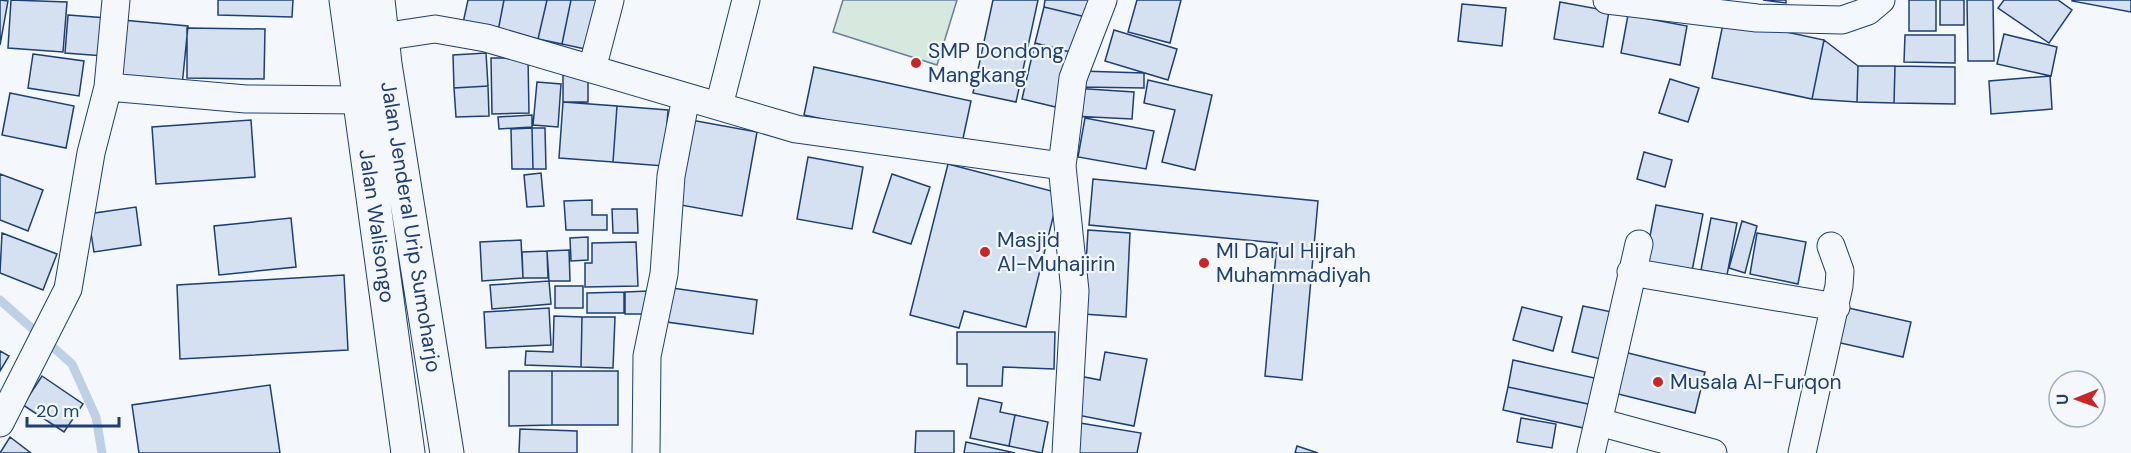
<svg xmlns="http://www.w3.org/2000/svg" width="2131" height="453" font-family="'DM Sans',sans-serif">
<rect width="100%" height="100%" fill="#f4f7fb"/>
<path fill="#d7e8df" stroke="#687fa3" stroke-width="1.5" d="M843,0h114l-20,65 -104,-33z"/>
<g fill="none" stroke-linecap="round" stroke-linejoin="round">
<path stroke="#bed0e5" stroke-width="9" d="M0,300l72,64 24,53 6,36"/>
</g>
<path fill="#d5e0f0" stroke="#1d3f73" stroke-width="1.5" d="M0,0l8,1 -8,44z
M11,0l56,2 -4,50 -55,-4z
M218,0h75l-1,17 -74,-2z
M468,0h36l-6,31 -35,-8z
M504,0h43l-9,39 -40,-8z
M547,0h24l-9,44 -24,-5z
M571,0h29l-10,50 -28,-6z
M993,0h45l-22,102 -43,-9z
M1045,0h45l-4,17 -42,-10z
M1137,0h44l-11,43 -42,-11z
M1763,0h23v3z
M1909,0h27v31h-27z
M1940,0h24v25h-24z
M1967,0h26l1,61h-26z
M2004,0h54l14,10 -23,33 -51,-35z
M2072,0h59v12l-59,-11z
M1560,2l49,9 -6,36 -49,-8z
M1462,4l44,4 -4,38 -44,-5z
M1044,7l42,10 -8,37 -43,-11z
M68,15l39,3 -3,38 -39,-3z
M1628,15l59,11 -7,39 -59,-12z
M1724,19l100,21 -12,59 -100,-21z
M122,20l66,6 -6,60 -66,-6z
M187,28l78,1 -1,50 -77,-1z
M1114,30l63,19 -9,31 -63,-19z
M2004,34l53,13 -6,29 -54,-12z
M1905,35h50v28l-51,-1z
M1824,40l34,26 -1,36 -45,-3z
M1035,43l43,11 -14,55 -42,-10z
M486,53l2,33 -34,2 -1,-33z
M33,54l51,7 -5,35 -51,-8z
M491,58h37l1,55 -37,1z
M1858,66h37l-1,37 -37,-1z
M1895,66l60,1v37l-61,-1z
M814,67l157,34 -10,47 -157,-33z
M1080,71l64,2v15l-64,-1z
M563,74h25v28h-25z
M2050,76l2,33 -61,5 -2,-33z
M1670,79l29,9 -11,34 -29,-9z
M1148,80l64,15 -17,75 -33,-8 13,-52 -31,-7z
M537,82l24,2 -3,43 -25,-2z
M488,86l1,30 -33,1 -2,-29z
M1073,88l61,4 -2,27 -61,-3z
M10,93l64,13 -8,42 -64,-13z
M563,102l54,4 -4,56 -54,-4z
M617,106l51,4 -4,56 -51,-4z
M532,115v12l-33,2 -1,-12z
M1085,118l69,13 -8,38 -68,-12z
M251,120l4,57 -99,7 -4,-57z
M691,120l66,12 -15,84 -67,-12z
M532,128h13l1,41h-13z
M532,128l1,41h-21l-1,-40z
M1644,152l28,8 -7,27 -28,-8z
M808,157l55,10 -11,62 -55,-10z
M948,164l111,29 -33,134 -62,-16 -5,17 -49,-13z
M541,173l3,33 -17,1 -3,-32z
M0,174l43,16 -15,41 -28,-11z
M892,174l38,13 -19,57 -38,-12z
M1093,179l225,22 -16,179 -37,-4 12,-133 -188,-18z
M592,200v15h15v15h-41l-2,-29z
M1656,205l47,9 -11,57 -47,-9z
M136,207l5,38 -47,7 -6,-38z
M612,209h25l1,24h-25z
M291,218l5,49 -77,8 -5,-49z
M1711,218l26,5 -10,52 -26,-5z
M1742,221l15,5 -12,47 -16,-5z
M1088,230l42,3 -4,84 -43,-3z
M2,233l55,21 -14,36 -43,-17z
M1757,233l49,9 -8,42 -48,-10z
M588,237v23l-17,1 -1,-23z
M521,240l2,38 -41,3 -2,-39z
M636,242l2,44 -53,1v-24h7v-20z
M569,250l1,31h-21l-2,-30z
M547,251l1,27h-25l-1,-26z
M344,275l4,75 -168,9 -3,-74z
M549,281l2,23 -59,5 -2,-24z
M555,286h28v22h-28z
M672,288l85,12 -4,34 -86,-12z
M649,291v23h-24v-22z
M624,292v21h-37v-20z
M1583,306l29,6 -11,47 -29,-7z
M1522,307l40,10 -9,34 -40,-11z
M1844,307l67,15 -8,35 -67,-15z
M549,308l2,37 -65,3 -2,-36z
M554,316l28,1 -1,50 -56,-2 1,-14 27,1z
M582,317h33l-2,51 -32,-1z
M957,332h98l-1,37 -51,-2 -1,19h-35v-22h-10z
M0,351l9,5 -9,15z
M1620,351l85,21 -10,41 -85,-21z
M1105,352l42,7 -13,67 -62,-12 7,-38 21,4z
M1513,360l86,19 -6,26 -85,-18z
M509,371h43v54l-43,1z
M552,371h66v54h-66z
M42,376l41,28 -19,28 -41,-27z
M270,385l10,68h-141l-7,-48z
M1508,387l85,18 -5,24 -85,-19z
M979,398l23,5 -2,9 15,3 -6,31 -39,-8z
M1015,415l33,7 -6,31 -33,-7z
M1521,418l35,6 -4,24 -35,-6z
M1080,423l61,10 -4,20h-62z
M520,429l57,2v22h-58z
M916,431h38v22h-39z
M10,437l21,16h-31z
M966,442l49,11h-51z
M1297,446l21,7h-23z"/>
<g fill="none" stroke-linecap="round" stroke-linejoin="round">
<g stroke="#1d3f73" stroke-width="29">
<path id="street" d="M1607,0l150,18 85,2 26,-9 13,-11
M382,37l53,-8 51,9 310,91 266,37
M592,69l18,-69
M108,87l138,12 113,1
M719,106l27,-106
M1631,272l205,35
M1599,422l114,31
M0,423l68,-134 23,-136 17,-66 8,-87
M646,453l1,-97 17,-82 7,-98 15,-79
M1066,453l9,-162 -13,-125 11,-88 30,-78
M1591,453l48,-209
M1802,453l37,-167 1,-15 -9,-25"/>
</g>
<g stroke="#1d3f73" stroke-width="35">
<path id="highway" d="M346,0l62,453
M378,0l7,64 62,389"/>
</g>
<use href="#street" stroke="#f4f7fb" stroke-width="27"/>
<use href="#highway" stroke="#f4f7fb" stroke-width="33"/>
</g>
<g fill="#c62828" stroke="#f4f7fb" stroke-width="2">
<circle cx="916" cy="63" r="6"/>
<circle cx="985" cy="252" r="6"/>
<circle cx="1204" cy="263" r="6"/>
<circle cx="1658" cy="382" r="6"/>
</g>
<g text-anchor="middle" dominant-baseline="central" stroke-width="4.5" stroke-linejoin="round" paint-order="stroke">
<g font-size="21" fill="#1d3f73" stroke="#f4f7fb" text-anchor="start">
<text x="928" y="51">SMP Dondong<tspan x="928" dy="24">Mangkang</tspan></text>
<text x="997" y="240">Masjid<tspan x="997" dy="24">Al-Muhajirin</tspan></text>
<text x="1216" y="251">MI Darul Hijrah<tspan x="1216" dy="24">Muhammadiyah</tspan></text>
<text x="1670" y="382">Musala Al-Furqon</text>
</g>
<g font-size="21" fill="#1d3f73" stroke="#f4f7fb">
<text transform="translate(377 226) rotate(82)">Jalan Walisongo</text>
<text transform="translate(411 227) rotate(81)">Jalan Jenderal Urip Sumoharjo</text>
</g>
</g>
<g transform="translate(2077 399) rotate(269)"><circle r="28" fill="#f4f7fb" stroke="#9eadc5" stroke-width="1.5"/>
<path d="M0-4.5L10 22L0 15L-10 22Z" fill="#c62828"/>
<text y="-9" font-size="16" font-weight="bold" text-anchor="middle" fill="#1d3f73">U</text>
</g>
<path d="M27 417v9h92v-9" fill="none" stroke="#1d3f73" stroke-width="3"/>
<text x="36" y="417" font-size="18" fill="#1d3f73" stroke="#f4f7fb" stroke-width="4.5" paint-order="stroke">20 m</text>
</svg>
